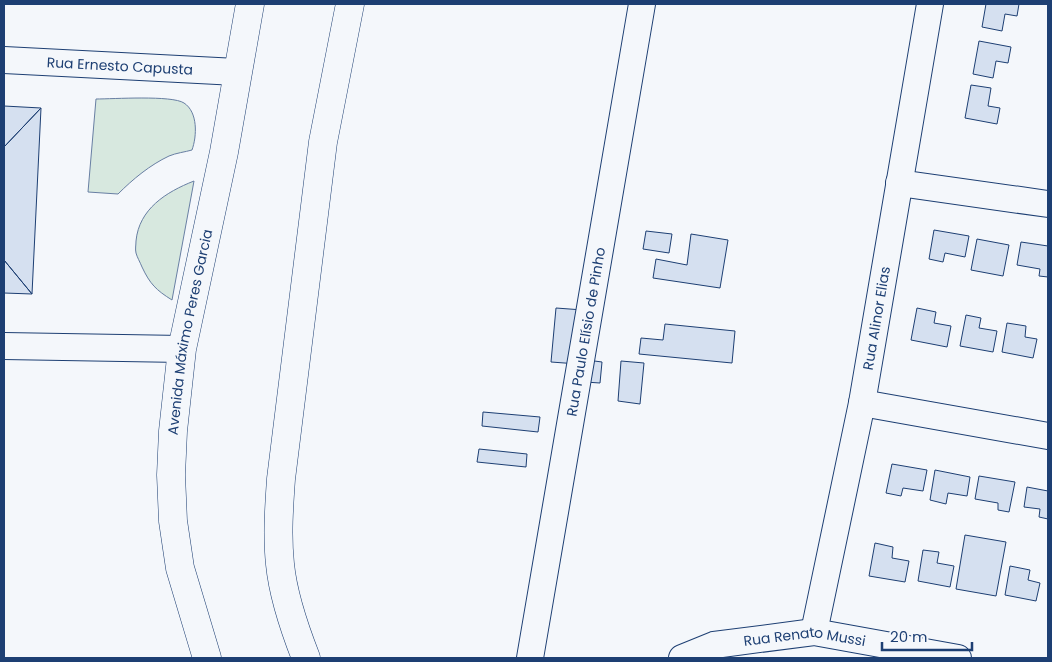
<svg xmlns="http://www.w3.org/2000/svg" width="1052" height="662" font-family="Poppins,sans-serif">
<rect width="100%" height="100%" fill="#f4f7fb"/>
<path fill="#d7e8df" stroke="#687fa3" d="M96,99c17,0 76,-4 88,4 14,9 13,33 8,47 -7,2 -16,3 -23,6 -19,9 -36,23 -51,38l-30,-2z
M194,181l-22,119c-16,-10 -22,-16 -30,-33 -2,-5 -5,-10 -6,-14 -1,-4 0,-8 0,-12 3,-32 30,-49 58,-60z"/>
<path fill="#d5e0f0" stroke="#1d3f73" d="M986,4h33l-2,12 -12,-2 -3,17 -20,-4z
M979,41l32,6 -3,16 -12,-2 -3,17 -20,-4z
M971,85l20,3 -3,18 12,2 -3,16 -32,-6z
M4,106l37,2 -37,39z
M41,108l-9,186 -28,-34v-113z
M934,230l35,6 -4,21 -20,-4 -2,9 -14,-3z
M646,231l26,3 -3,19 -26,-4z
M691,234l37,6 -8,48 -67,-10 3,-19 31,6z
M977,239l32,6 -6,31 -32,-6z
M1021,242l27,4v31l-9,-1 1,-7 -23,-4z
M4,260l28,34 -28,-1z
M556,308l27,2 -5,54 -27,-2z
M917,308l19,4 -2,11 17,3 -4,21 -36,-7z
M966,315l15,3 -2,10 18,3 -4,21 -33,-6z
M1007,323l19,3 -1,11 12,2 -4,19 -31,-6z
M665,324l70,7 -3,32 -93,-9 2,-16 22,2z
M587,360l15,2 -2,21 -15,-1z
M621,361l23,2 -4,41 -22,-3z
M483,412l57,5 -2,15 -56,-6z
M479,449l48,5 -1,13 -49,-5z
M892,464l35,6 -4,21 -20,-3 -2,8 -15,-3z
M935,470l35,7 -3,19 -19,-3 -2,11 -16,-4z
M979,476l36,6 -6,30 -11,-2v-7l-23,-4z
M1027,487l21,4v28l-9,-2 1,-8 -16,-2z
M965,535l41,7 -10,54 -40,-7z
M875,543l18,4 -1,11 17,3 -4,21 -36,-6z
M923,550l16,2 -2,11 17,3 -4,21 -32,-6z
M1010,566l20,4 -2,10 12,3 -4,18 -31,-6z"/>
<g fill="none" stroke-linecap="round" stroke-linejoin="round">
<g stroke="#1d3f73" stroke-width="28">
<g id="minor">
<path id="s1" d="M4,60l233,12"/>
<path d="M899,183l149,21"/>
<path d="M4,346l178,3"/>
<path d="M862,403l186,33"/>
<path id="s2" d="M814,632l48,-229 68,-399"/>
<path id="s3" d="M530,658l112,-654"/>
<path id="s4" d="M682,658l32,-13 100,-13 144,26"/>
</g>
</g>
<g stroke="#1d3f73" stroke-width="29">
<g id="primary">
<path id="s5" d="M207,658l-27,-90 -7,-47 -2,-46 2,-44 9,-82 42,-197 26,-148"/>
<path d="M306,658c-11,-28 -23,-63 -26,-94 -3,-28 -1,-57 1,-85l42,-337 27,-138"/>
</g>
</g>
<use href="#minor" stroke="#f4f7fb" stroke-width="26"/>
<use href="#primary" stroke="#f4f7fb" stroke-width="28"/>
</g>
<g text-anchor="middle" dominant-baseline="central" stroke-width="4" stroke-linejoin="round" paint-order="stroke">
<g font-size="14" fill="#1d3f73" stroke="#f4f7fb">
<text stroke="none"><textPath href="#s1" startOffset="116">Rua Ernesto Capusta</textPath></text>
<text stroke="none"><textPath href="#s2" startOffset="320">Rua Alinor Elias</textPath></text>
<text stroke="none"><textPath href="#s5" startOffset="332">Avenida Máximo Peres Garcia</textPath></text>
<text stroke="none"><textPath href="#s3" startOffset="331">Rua Paulo Elísio de Pinho</textPath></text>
<text stroke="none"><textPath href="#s4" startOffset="126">Rua Renato Mussi</textPath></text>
</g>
</g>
<rect width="1052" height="662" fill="none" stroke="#1d3f73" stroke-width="10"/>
<path d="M882 642v8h90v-8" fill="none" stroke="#1d3f73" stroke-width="2.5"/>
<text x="890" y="642" font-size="15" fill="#1d3f73" stroke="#f4f7fb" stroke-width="4" paint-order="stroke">20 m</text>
</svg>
